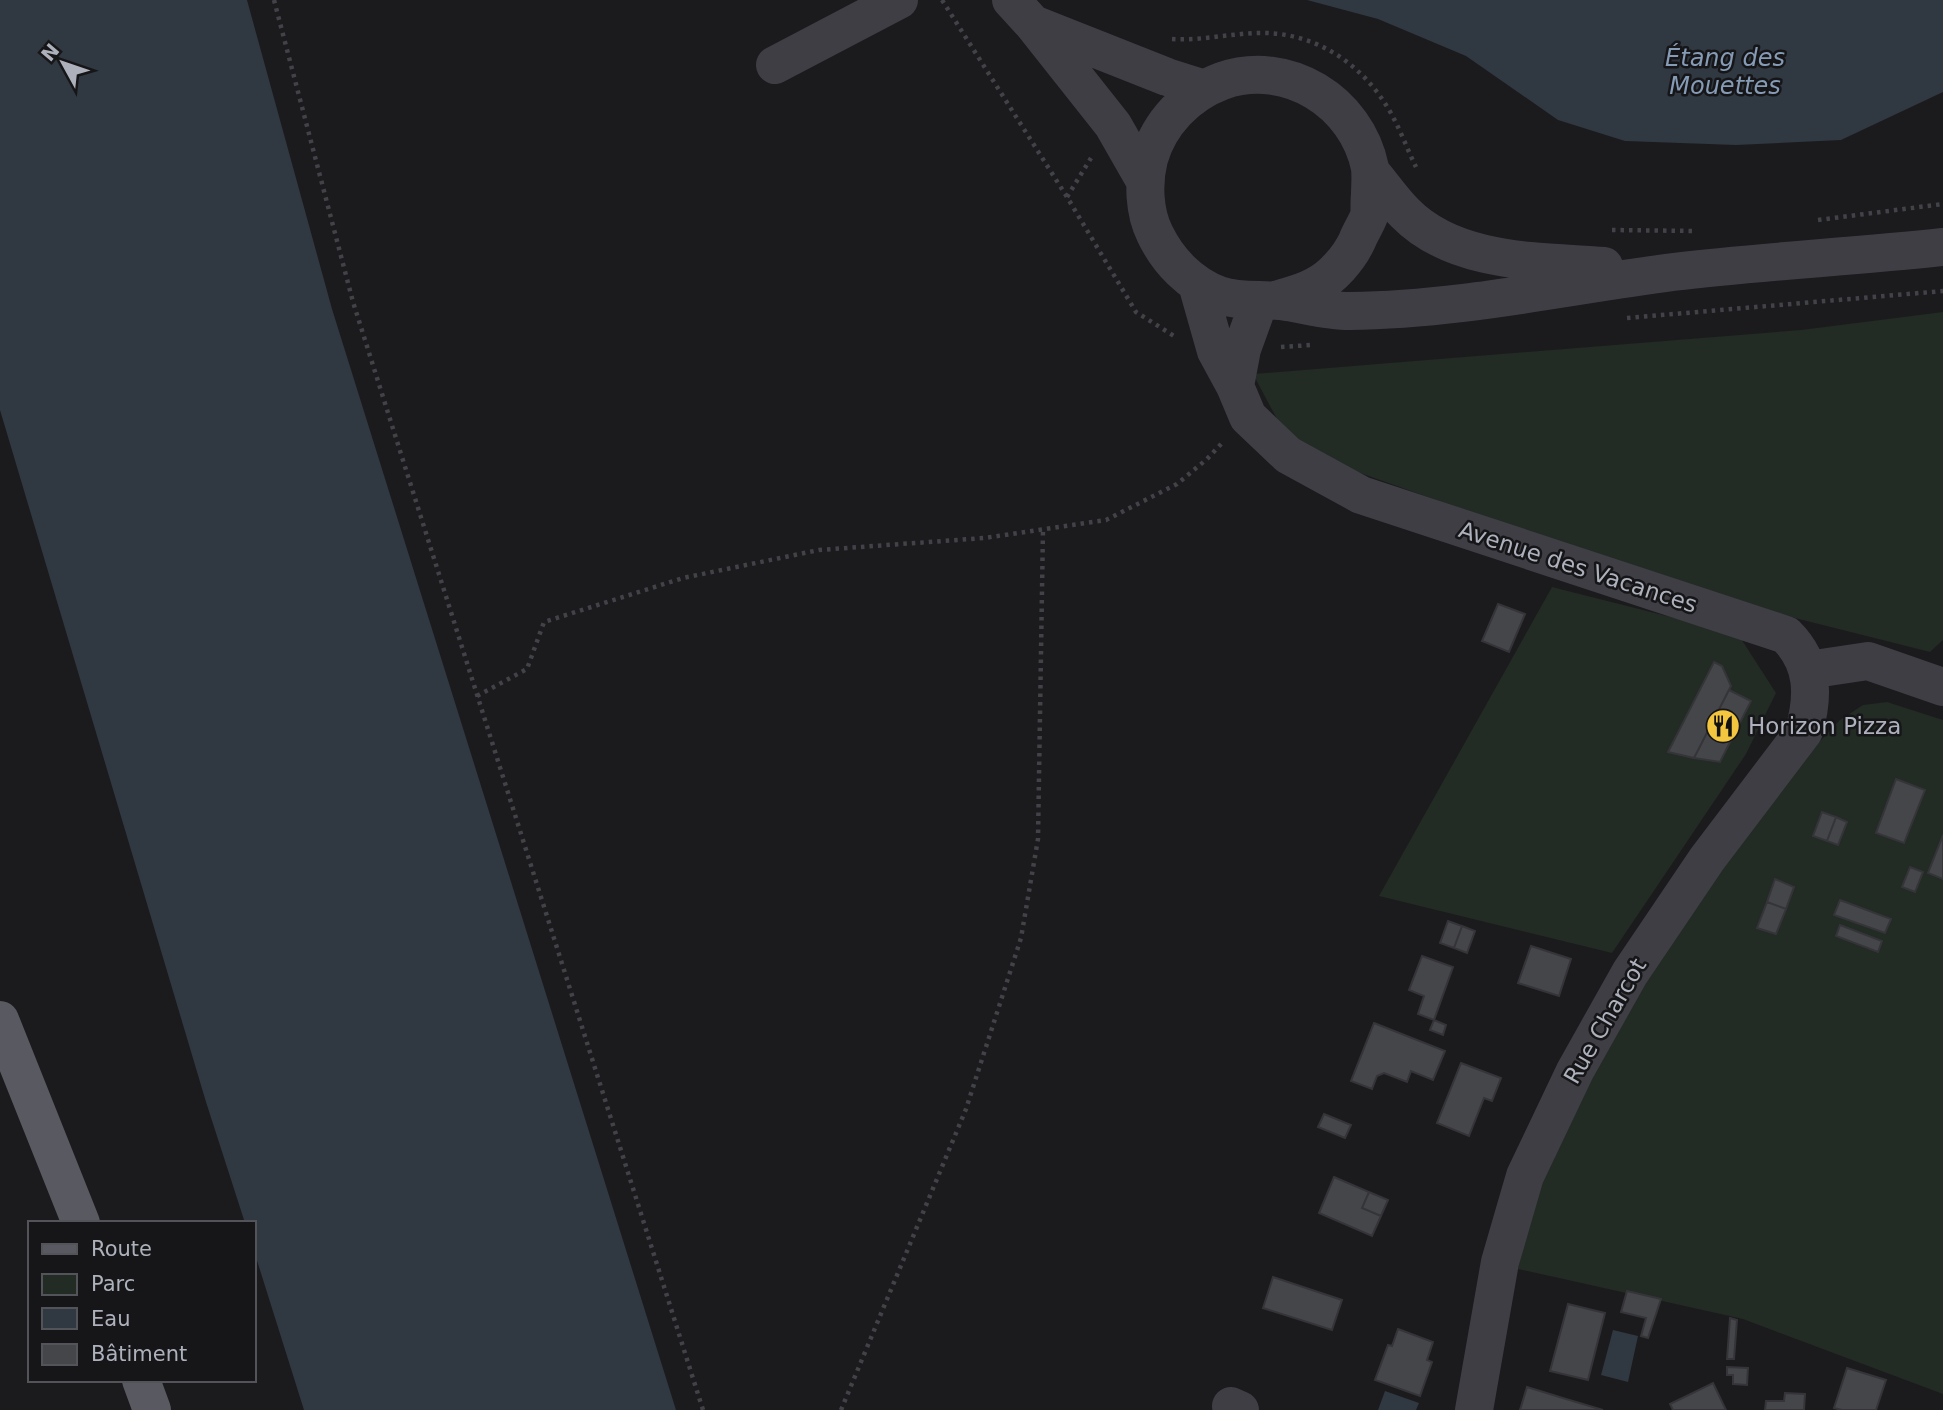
<svg xmlns="http://www.w3.org/2000/svg" width="1943" height="1410" font-family="'DejaVu Sans',sans-serif">
<rect width="100%" height="100%" fill="#1b1b1d"/>
<path fill="#222b24" d="M1943,312v328l-13,12 -147,-37 -218,-69 -272,-97 -40,-75 548,-44z
M1552,587l186,47 38,59 -30,61 -134,199 -233,-57z
M1887,702l56,18v674l-200,-75 -225,-50 11,-60 81,-180 175,-251 55,-58 23,-15z"/>
<path fill="#303841" d="M0,0h247l85,309 344,1101h-372l-50,-159v-28h-9l-39,-121 -206,-692z
M1307,0h636v92l-102,48 -105,5 -111,-4 -67,-21 -92,-64 -88,-37z
M1613,1330l25,6 -10,46 -27,-7z
M1385,1391l34,12 -3,7h-38z"/>
<path fill="#45464a" stroke="#353539" stroke-width="2" d="M1498,604l27,10 -16,38 -27,-11z
M1714,662l8,4 9,20 -37,72 -26,-6z
M1729,690l22,11 -31,61 -26,-4z
M1896,779l29,11 -21,53 -28,-10z
M1822,812l14,5 -9,24 -14,-5z
M1836,817l11,5 -9,23 -11,-4z
M1943,835v44l-15,-6z
M1910,867l13,5 -8,20 -13,-5z
M1775,879l19,8 -8,22 -19,-7z
M1840,900l51,19 -6,14 -51,-18z
M1767,902l19,7 -10,25 -19,-6z
M1448,921l14,5 -8,22 -14,-5z
M1840,925l42,16 -4,11 -42,-16z
M1462,926l13,5 -8,22 -13,-5z
M1531,946l40,13 -12,37 -41,-13z
M1422,956l31,11 -19,53 -16,-6 6,-18 -15,-6z
M1434,1020l12,5 -3,10 -13,-5z
M1374,1023l71,28 -12,29 -22,-9 -4,11 -23,-9 -7,3 -5,13 -21,-8z
M1461,1063l40,15 -9,23 -8,-3 -15,38 -32,-13z
M1324,1114l27,11 -6,13 -27,-11z
M1334,1177l35,15 -7,16 19,8 -9,20 -53,-23z
M1369,1192l19,8 -7,16 -19,-8z
M1273,1277l69,23 -10,30 -69,-22z
M1627,1291l34,8 -13,39 -7,-2 5,-18 -25,-6z
M1568,1304l37,9 -17,67 -38,-9z
M1730,1318l7,2 -3,39h-7z
M1398,1329l35,13 -6,18 5,2 -12,34 -45,-16 13,-35 4,1z
M1727,1367l21,1 -1,17 -14,-1v-9h-6z
M1847,1368l39,12 -10,30h-34l-8,-2z
M1713,1383l13,27h-53l-3,-6z
M1527,1387l39,12 37,11h-83z
M1785,1393l20,1 -1,16h-39l1,-9h18z"/>
<g fill="none" stroke-linecap="round" stroke-linejoin="round">
<path stroke="#424349" stroke-width="4.5" stroke-dasharray="3.5 5" stroke-linecap="butt" d="M274,0l79,302 350,1108
M942,0l125,197 69,115 38,24
M1172,39c32,2 64,-7 95,-6 56,2 102,37 127,86 8,15 14,32 22,48
M1067,197l24,-39
M1818,220l125,-16
M1612,230l82,1
M1627,318l316,-27
M1281,347l30,-2
M477,696l50,-27 17,-47 139,-44 136,-28 165,-12 122,-18 71,-36 30,-25 16,-17
M841,1410l125,-301 55,-171 17,-99 5,-310"/>
<path stroke="#3e3e44" stroke-width="38" d="M1011,0l22,24 80,101 32,56
M1033,24l134,53 38,12
M775,65l124,-65
M1371,172c11,13 22,29 34,41 50,51 134,48 199,53
M1197,284l19,67 19,35 13,31 40,38 73,40 425,140c28,28 28,60 18,96l-97,128 -77,114 -55,98 -50,105 -25,86 -26,148
M1276,300c12,-4 27,-7 39,-14 17,-8 34,-28 42,-45 3,-8 9,-17 12,-25 1,-6 0,-14 1,-21 0,-9 1,-18 0,-27 -13,-66 -83,-110 -148,-87 -35,13 -63,42 -73,78 -6,24 -5,53 6,75 13,27 35,50 64,61 21,7 40,4 61,6 23,3 46,10 69,10 109,-1 217,-25 324,-39 90,-11 180,-15 270,-25
M1235,386l7,-37 17,-47
M1808,670l60,-9 75,26
M1231,1406l9,4"/>
<path stroke="#585961" stroke-width="38" d="M0,1020l81,203
M141,1380l11,30"/>
</g>
<defs>
<g id="restaurant-disc" transform="scale(1.75)"><circle r="9.5" fill="#f2c63e" stroke="#161618"/><path d="M-5-6h1v4h1v-4h1v4h1v-4h1v5L-1.5 .5V6h-2V.5L-5-1ZM5-6V6H3V1.5H1.5Q1.5-4 5-6Z" fill="#111"/></g>
</defs>
<g fill-rule="evenodd">
<use href="#restaurant-disc" x="1723" y="726"/>
</g>
<g text-anchor="middle" dominant-baseline="central" stroke-width="5" stroke-linejoin="round" paint-order="stroke">
<g font-size="23" fill="#adb1bc" stroke="#161618">
<text transform="translate(1578 567) rotate(18)">Avenue des Vacances</text>
<text transform="translate(1605 1021) rotate(-60)">Rue Charcot</text>
</g>
<g font-size="23" fill="#adb1bc" stroke="#161618" text-anchor="start">
<text x="1748" y="726">Horizon Pizza</text>
</g>
<g font-size="24" font-style="italic" fill="#859bb6" stroke="#161618">
<text x="1725" y="58">Étang des<tspan x="1725" dy="28">Mouettes</tspan></text>
</g>
</g>
<rect x="28" y="1221" width="228" height="161" fill="#161618" stroke="#52545a" stroke-width="2"/>
<rect x="42" y="1244" width="35" height="10" fill="#585961" stroke="#52545a" stroke-width="2"/>
<text x="91" y="1256" font-size="21" fill="#adb1bc">Route</text>
<rect x="42" y="1274" width="35" height="21" fill="#222b24" stroke="#52545a" stroke-width="2"/>
<text x="91" y="1291" font-size="21" fill="#adb1bc">Parc</text>
<rect x="42" y="1308" width="35" height="21" fill="#303841" stroke="#52545a" stroke-width="2"/>
<text x="91" y="1326" font-size="21" fill="#adb1bc">Eau</text>
<rect x="42" y="1344" width="35" height="21" fill="#45464a" stroke="#52545a" stroke-width="2"/>
<text x="91" y="1361" font-size="21" fill="#adb1bc">Bâtiment</text>
<g transform="translate(63 63) rotate(310)" stroke="#161618" stroke-width="5" paint-order="stroke">
<path d="M0-5L12 26L0 18L-12 26Z" fill="#adb1bc"/>
<text y="-10" font-size="19" font-weight="bold" text-anchor="middle" fill="#adb1bc">N</text>
</g>
</svg>
